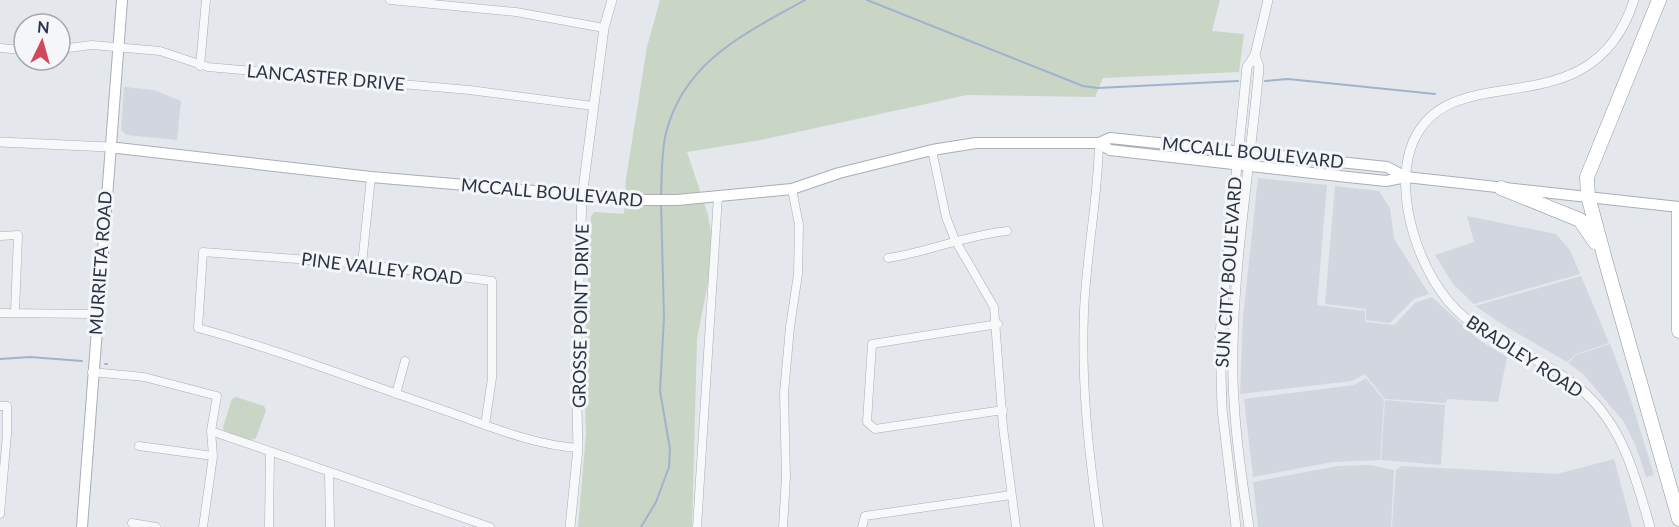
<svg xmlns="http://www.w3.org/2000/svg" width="1679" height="527" font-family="Lato,sans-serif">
<rect width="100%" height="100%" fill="#e4e7ec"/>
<path fill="#d2d6de" d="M124,87l30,3 27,11 -4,39 -51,-5 -5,-5z
M1258,178l69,7 -10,120 48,6v11l29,3 21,-22 17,-6 47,43 28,17 -9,45 -51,-3 -1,4 -61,-4 -20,-25 -13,7 -112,13 3,-77z
M1335,186l44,5 11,17 4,31 35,55 -15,5 -24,24 -24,-3v-11l-41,-5z
M1467,216l89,18 14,16 10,24 -106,30 -21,-20 -18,-29 39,-13z
M1581,276l28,67 -33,11 -9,8 -62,-36 -30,-20z
M1610,344l20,53 24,78 -8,2 -10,-31 -12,-24 -42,-49 -14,-10 8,-8z
M1366,378l18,22 -4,60 -47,2 -80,15 -9,-78 110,-14z
M1385,400l60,5 -4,60 -60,-5z
M1614,459l18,68h-240l4,-57 6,-4 155,8z
M1369,465l25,5 -3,57h-133l-5,-45 85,-16z"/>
<path fill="#c9d6c5" d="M660,0h560l-8,31 32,3 -5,38 -136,6 -8,19 -128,-2 -206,45 -74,12 21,63 6,36 -17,88 -5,188h-114l8,-93 -2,-74 7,-144 3,-4 30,2 2,-35 21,-132z
M236,397l28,9 2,4 -10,28 -5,2 -27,-9 -1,-4 9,-28z"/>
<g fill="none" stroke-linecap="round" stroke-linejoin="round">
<path stroke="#9fb4cc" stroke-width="2" d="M867,0l216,86 15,2 140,-7
M1265,81l23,-2 147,15
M661,198c1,-22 0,-45 5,-65 18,-72 80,-100 139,-133
M0,359l30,-2 52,4
M105,364h2
M641,527l15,-25 13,-35 1,-18 -10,-58 4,-74 -3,-114"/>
<g stroke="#a9aeb7" stroke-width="9">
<path id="minor" d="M390,0l126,12 88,16
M0,48l24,2
M60,49l32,-4 68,6 48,16 261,23 124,16
M200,66l6,-66
M932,150l14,67 9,23 39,67 9,120 13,100
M0,236l18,-1 -3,77
M888,258c41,-6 78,-23 119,-27
M362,264l9,-87
M0,313l96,1
M998,324l-126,20 -5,78 8,7 128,-19
M92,372l52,5 73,19 -6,35 279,96
M396,394l9,-33
M0,406h7v28l-7,80
M485,425l7,-47v-97l-130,-17 -159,-12 -5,76c85,23 165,55 248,83 43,15 87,34 132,37
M139,446l74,10
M329,473l1,54
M132,523l24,4
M203,527l10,-71 -2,-25
M269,527l1,-74
M697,527l21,-331
M783,527l3,-50 -2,-84 6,-66 8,-53 1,-49 -7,-36
M862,527l3,-11 146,-21
M1099,527c-10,-72 -18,-142 -15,-215 2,-56 14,-113 15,-169"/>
</g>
<g stroke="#a9aeb7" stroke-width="10">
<path id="tertiary" d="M1634,0c-43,134 -182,52 -221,142 -22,52 8,139 50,174 38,31 87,45 123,78 38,35 50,85 64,133
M0,142l109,5
M570,527l8,-79 -2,-80 6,-171 22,-169 8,-28
M1236,527l-14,-118 -2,-75 27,-267 8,-12 13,-55
M1249,527c-9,-60 -18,-121 -16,-182 2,-93 18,-185 26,-278l-4,-12"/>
</g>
<g stroke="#a9aeb7" stroke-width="12">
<path id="secondary" d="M1099,143l11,7 238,27 38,4 20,-4 273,30
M109,147l262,30 270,23h36l115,-11 47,-16 93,-23 44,-7h123l11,-5 277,29 19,10
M82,527l40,-527"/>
</g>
<g stroke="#8b94a3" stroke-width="15">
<path id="motorway" d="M1659,0l-72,177 1,19 18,67 73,256
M1501,188l79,32 15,22
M1679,211v120"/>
</g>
<use href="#minor" stroke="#f7f8fa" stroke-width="8"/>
<use href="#tertiary" stroke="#f7f8fa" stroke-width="9"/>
<use href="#secondary" stroke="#fff" stroke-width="10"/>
<use href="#motorway" stroke="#fff" stroke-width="14"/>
</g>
<g text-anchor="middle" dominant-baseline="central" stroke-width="6" stroke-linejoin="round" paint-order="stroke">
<g font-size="18" fill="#2b3445" stroke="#f4f6f9">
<text transform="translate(326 77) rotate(5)">LANCASTER DRIVE</text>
<text transform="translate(1253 152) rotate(6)">MCCALL BOULEVARD</text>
<text transform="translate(552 192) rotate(5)">MCCALL BOULEVARD</text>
<text transform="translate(100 263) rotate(-86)">MURRIETA ROAD</text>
<text transform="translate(382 268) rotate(7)">PINE VALLEY ROAD</text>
<text transform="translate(1228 272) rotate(-86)">SUN CITY BOULEVARD</text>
<text transform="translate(580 316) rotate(-89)">GROSSE POINT DRIVE</text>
<text transform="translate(1525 356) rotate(33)">BRADLEY ROAD</text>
</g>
</g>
<g transform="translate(42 42) rotate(5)"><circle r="28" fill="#f4f6f9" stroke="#a4a8b1" stroke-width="1.5"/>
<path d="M0-4.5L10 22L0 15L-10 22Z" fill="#d1495b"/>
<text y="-9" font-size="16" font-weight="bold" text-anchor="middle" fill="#2b3445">N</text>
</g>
</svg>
